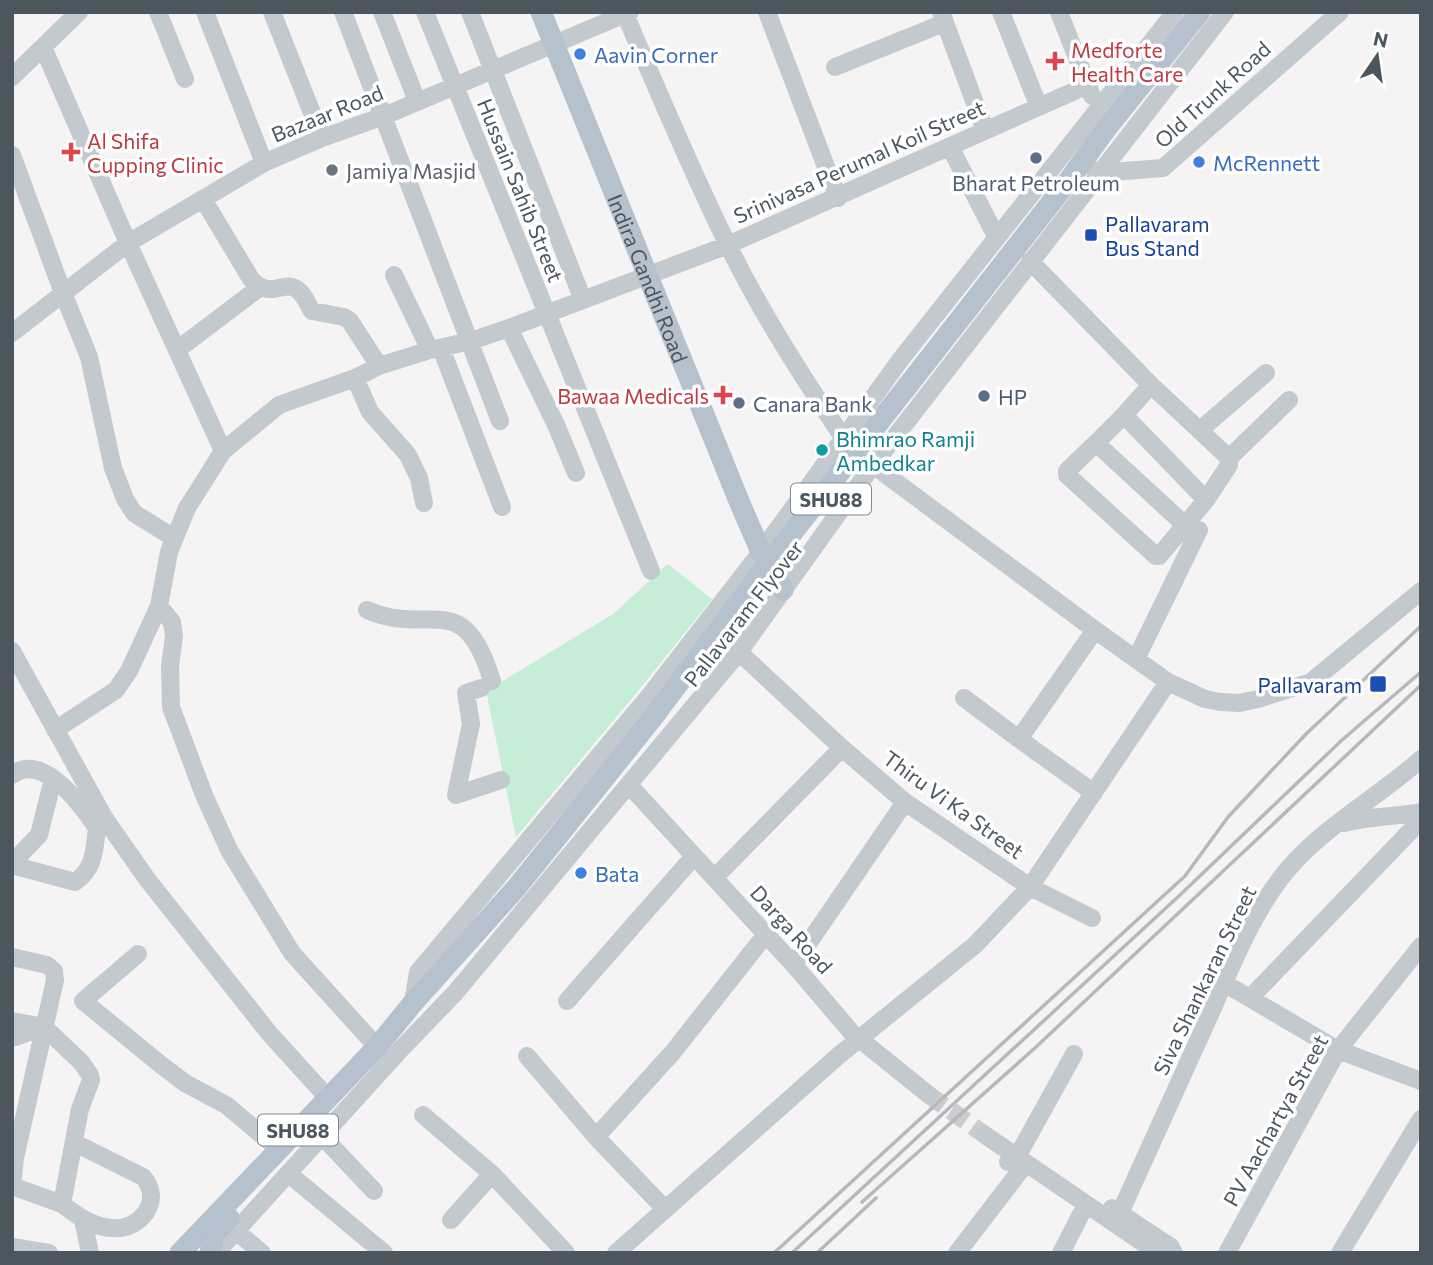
<svg xmlns="http://www.w3.org/2000/svg" width="1433" height="1265" font-family="Commissioner,sans-serif">
<rect width="100%" height="100%" fill="#f5f3f3"/>
<path fill="#c6edd6" d="M668,564l44,35 -78,97 -118,141 -30,-146 127,-77z"/>
<g fill="none" stroke-linecap="round" stroke-linejoin="round">
<path stroke="#cbccce" stroke-width="18" stroke-dasharray="18 9" stroke-linecap="butt" d="M929,1095l56,40"/>
<path stroke="#c2cad0" stroke-width="18" d="M158,12l27,67
M205,12l59,151
M272,12l50,126
M343,12l157,409
M382,12l35,89
M425,12l226,559
M470,12l113,288
M767,12l71,186
M941,12l44,118
M1001,12l38,95
M1059,12l33,84
M625,14c33,77 65,154 102,229 33,68 75,133 117,196
M43,47l85,196 95,208
M835,67l109,-44
M12,77l67,-65
M950,147l47,91
M12,155l51,138 26,64 24,111 12,31 9,14 40,25
M1095,170l4,3 64,-5 177,-156
M203,199l48,80c21,23 33,-2 48,12 6,5 9,14 13,20l32,6 6,4 29,45
M1030,261l121,124 78,73
M394,275l36,75
M509,328l48,99 19,46
M12,333l116,-90 136,-80 58,-25 62,-22 246,-104
M441,348l61,159
M177,350l82,-62
M355,378l15,34 38,43 11,23 5,25
M1151,385l-27,30 -28,28 90,83
M1200,430l66,-57
M1096,443l-29,28v4l89,81h3l47,-56 -82,-85
M873,465l222,165 73,52 37,17 16,3 18,1 19,-4 53,-17 110,-91
M1206,500l23,-35v-7l60,-58
M159,606l13,16 2,14 -4,30 1,41 33,88 25,55 63,103 85,94
M367,610c64,28 96,-25 125,71
M12,651l93,168 42,60 122,154 58,64
M739,652l103,96 63,54 125,85 62,31
M1136,659l63,-129
M481,688l-15,5 5,31 -15,71 45,-15
M964,698l55,41
M55,730l61,-40 13,-19 30,-65 10,-54 18,-44 36,-57 56,-46 76,-27 24,-12 51,-16 41,-9 38,-13 219,-83 360,-160
M12,775c31,-24 70,31 85,53 -3,23 -2,40 -22,54l-63,-17
M629,785l165,180 58,68 77,62
M1094,793l-75,-54 76,-109
M1344,823c25,-7 51,-6 77,-11
M12,863l27,-28 14,-56
M720,872l122,-124
M138,954l-55,47 77,63 25,19 41,22 54,45
M12,957l35,8 7,6 1,9 -40,178 -3,29
M799,957l106,-155
M1224,983l114,67 83,31
M1250,998l171,-178
M567,1001l122,-139
M413,1003l5,-31 232,-277 111,-143 140,-193 274,-347
M12,1021l32,6 37,35 9,13 1,5 -11,29 -18,95c14,11 31,23 50,24 28,3 52,-28 31,-51l-68,-34
M12,1038l32,-11
M527,1056l69,81 69,72
M423,1115l69,59
M985,1135l173,118
M322,1136l52,55
M596,1137l77,-85 86,-109
M1008,1162l14,-14 52,-94
M289,1174l95,79
M12,1186l50,18
M1112,1208l59,39 3,6
M1120,1213c30,-67 61,-135 92,-203 19,-43 39,-93 68,-131 38,-50 95,-79 141,-120
M83,1220l7,33
M451,1220l41,-46 74,79
M236,1231l26,22
M12,1247l37,6
M216,1253l185,-204 54,-56 284,-341 134,-187 352,-453
M616,1253l222,-197 137,-111 55,-58 138,-205
M957,1253l63,-82
M1061,1253l20,-39
M1227,1253l111,-203 83,-104
M1340,1253l81,-134"/>
<g stroke="#b5c2ce" stroke-width="21">
<path id="s1" d="M541,12l198,489 22,51 22,38"/>
<path d="M180,1253l197,-206 36,-44 104,-116 134,-167 113,-151 305,-389 37,-51 94,-117"/>
<path d="M210,1253l4,-19 15,-16"/>
</g>
<path stroke="#b5b8bc" stroke-width="3.5" d="M862,1202l174,-155 385,-362
M774,1253l411,-377 43,-59 78,-83 115,-108
M792,1253l388,-358 162,-155 79,-68
M817,1253l59,-55"/>
</g>
<g fill="#3f7fe0" stroke="#fff" stroke-width="2.5">
<circle cx="580" cy="54" r="7"/>
<circle cx="1199" cy="162" r="7"/>
<circle cx="581" cy="873" r="7"/>
</g>
<g fill="#e0444e" stroke="#fff" stroke-width="2.5">
<path d="M1051.5 50.5h7v7h7v7h-7v7h-7v-7h-7v-7h7z"/>
<path d="M67.5 141.5h7v7h7v7h-7v7h-7v-7h-7v-7h7z"/>
<path d="M719.5 384.5h7v7h7v7h-7v7h-7v-7h-7v-7h7z"/>
</g>
<g fill="#5c6f8a" stroke="#fff" stroke-width="2.5">
<circle cx="1036" cy="158" r="7"/>
<circle cx="984" cy="396" r="7"/>
<circle cx="739" cy="403" r="7"/>
</g>
<circle fill="#6b7280" stroke="#fff" stroke-width="2.5" cx="332" cy="170" r="7"/>
<g fill="#1a4fb4" stroke="#fff" stroke-width="2.5">
<rect x="1084" y="228" width="14" height="14" rx="3.5"/>
<rect x="1369" y="675" width="18" height="18" rx="3.5"/>
</g>
<circle fill="#0f9aa8" stroke="#fff" stroke-width="2.5" cx="822" cy="450" r="7"/>
<g text-anchor="middle" dominant-baseline="central" stroke-width="7" stroke-linejoin="round" paint-order="stroke">
<g fill="#fff" stroke="#82898f" stroke-width="2">
<rect x="791" y="483.5" width="80" height="31" rx="5"/>
<rect x="258" y="1114.5" width="80" height="31" rx="5"/>
</g>
<g font-size="19" font-weight="bold" fill="#4c565f">
<text x="831" y="499">SHU88</text>
<text x="298" y="1130">SHU88</text>
</g>
<g font-size="21" fill="#be3a42" stroke="#fff" text-anchor="start">
<text x="1071" y="49">Medforte<tspan x="1071" dy="24">Health Care</tspan></text>
<text x="87" y="140">Al Shifa<tspan x="87" dy="24">Cupping Clinic</tspan></text>
<text x="709" y="395" text-anchor="end">Bawaa Medicals</text>
</g>
<g font-size="21" fill="#366cbe" stroke="#fff" text-anchor="start">
<text x="594" y="54">Aavin Corner</text>
<text x="1213" y="162">McRennett</text>
<text x="595" y="873">Bata</text>
</g>
<g font-size="21" fill="#4c565f" stroke="#fff">
<text transform="translate(1212 94) rotate(-42)">Old Trunk Road</text>
<text transform="translate(327 113) rotate(-22)">Bazaar Road</text>
<text transform="translate(859 161) rotate(-24)">Srinivasa Perumal Koil Street</text>
<text transform="translate(521 190) rotate(68)">Hussain Sahib Street</text>
<text stroke="none"><textPath href="#s1" startOffset="287">Indira Gandhi Road</textPath></text>
<text transform="translate(743 613) rotate(-52)">Pallavaram Flyover</text>
<text transform="translate(954 804) rotate(36)">Thiru Vi Ka Street</text>
<text transform="translate(792 929) rotate(48)">Darga Road</text>
<text transform="translate(1204 980) rotate(-64)">Siva Shankaran Street</text>
<text transform="translate(1275 1120) rotate(-61)">PV Aachartya Street</text>
</g>
<g font-size="21" fill="#5b616d" stroke="#fff" text-anchor="start">
<text x="346" y="170">Jamiya Masjid</text>
</g>
<g font-size="21" fill="#4e5e75" stroke="#fff" text-anchor="start">
<text x="1036" y="182" text-anchor="middle">Bharat Petroleum</text>
<text x="998" y="396">HP</text>
<text x="753" y="403">Canara Bank</text>
</g>
<g font-size="21" fill="#164399" stroke="#fff" text-anchor="start">
<text x="1105" y="223">Pallavaram<tspan x="1105" dy="24">Bus Stand</tspan></text>
<text x="1362" y="684" text-anchor="end">Pallavaram</text>
</g>
<g font-size="21" fill="#0d838f" stroke="#fff" text-anchor="start">
<text x="836" y="438">Bhimrao Ramji<tspan x="836" dy="24">Ambedkar</tspan></text>
</g>
</g>
<rect width="1433" height="1265" fill="none" stroke="#4c565f" stroke-width="28"/>
<g transform="translate(1377 56) rotate(13)" stroke="#ffffff" stroke-width="5" paint-order="stroke">
<path d="M0-5L12 26L0 18L-12 26Z" fill="#4c565f"/>
<text y="-10" font-size="19" font-weight="bold" text-anchor="middle" fill="#4c565f">N</text>
</g>
</svg>
